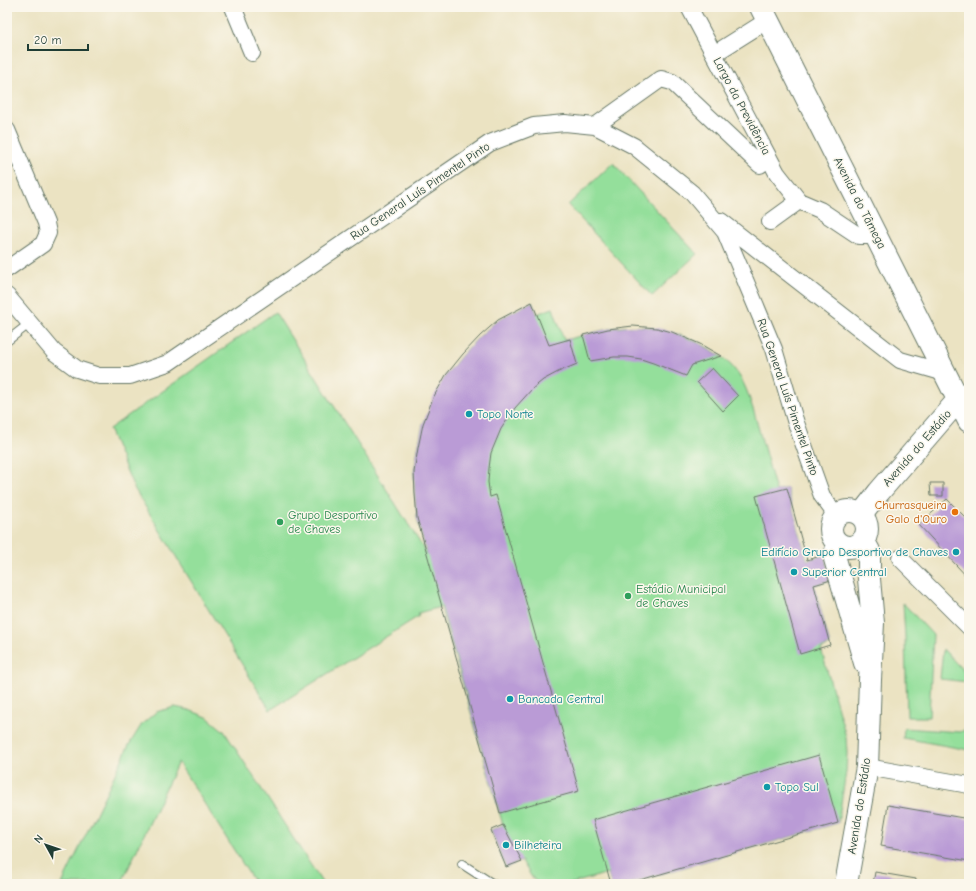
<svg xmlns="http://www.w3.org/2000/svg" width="976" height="891" font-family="'Comic Neue',sans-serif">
<rect width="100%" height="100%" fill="#fbf7ec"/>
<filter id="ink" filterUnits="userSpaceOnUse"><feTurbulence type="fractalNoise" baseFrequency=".025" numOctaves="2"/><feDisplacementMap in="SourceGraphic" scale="8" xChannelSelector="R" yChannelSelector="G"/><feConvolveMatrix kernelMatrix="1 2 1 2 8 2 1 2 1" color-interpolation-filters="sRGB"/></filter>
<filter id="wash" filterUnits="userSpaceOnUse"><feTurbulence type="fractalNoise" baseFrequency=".012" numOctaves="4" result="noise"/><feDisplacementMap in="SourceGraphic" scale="16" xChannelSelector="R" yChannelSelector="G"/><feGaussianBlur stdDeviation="0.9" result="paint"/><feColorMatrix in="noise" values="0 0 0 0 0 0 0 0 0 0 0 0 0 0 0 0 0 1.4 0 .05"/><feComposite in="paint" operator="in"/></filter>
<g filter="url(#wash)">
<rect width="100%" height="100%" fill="#ebe3c2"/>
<path fill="#94df9b" stroke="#5a8e68" d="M613,163l84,91 -45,42 -84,-91z
M532,302l5,12 16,-6 11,32c19,-4 38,-11 57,-13 12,-1 25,-1 37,2 25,5 61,20 77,41 10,12 14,27 19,42l22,79 11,-3 20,72 17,-5 7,25 -17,5 16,60 -9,4 25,88 1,17 -1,18 -8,51 -212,61h-15l-3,-11 -38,11h-32l-7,-8 -9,-15 -16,6 -15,-37 12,-5 -62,-218 -23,6 1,3 -149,94 -136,-222 -25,-59 166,-117 152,242 -10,-36 -2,-24 -1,-22 4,-24 5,-24 23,-49 17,-21 17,-18 18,-16z
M903,603l30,32 -4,82h-22l-2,-81z
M943,649l26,28v40l-4,3 3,-38 -28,-3z
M175,707l14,3 18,7 17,14 99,153h-77l7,-4 -75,-118 -57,122h-59l67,-139 13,-21 14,-12z
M904,728l56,4 9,-4v22l-66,-12z"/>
<g id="blocks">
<path fill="#ba9bd6" d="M532,302l17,43 21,-6 7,25 -19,8 -15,8 -11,9 -17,19 -14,21 -10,24 -2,15 -1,14 2,15 6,-2 83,296 -79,22 -83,-295 -2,-24 -1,-22 4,-24 5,-24 10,-26 13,-23 17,-21 17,-18 18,-16z
M633,326l24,2 15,4 28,12 21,12 -29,9 -6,11 -33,-13 -12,-4 -13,-2h-14l-24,4 -7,-26 25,-6z
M712,368l26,28 -15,15 -26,-29z
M930,483h13v13h-12z
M787,488l20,72 17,-5 7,25 -17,5 16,60 -30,9 -44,-158z
M947,499l22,22v58l-50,-54z
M819,755l19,68 -212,61h-15l-18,-64z
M888,805l81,14v42l-88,-15z
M503,825l19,36 -16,6 -15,-37z
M875,872l41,7 -1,5h-42z"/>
</g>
</g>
<g filter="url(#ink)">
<use href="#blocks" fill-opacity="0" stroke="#676" stroke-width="1"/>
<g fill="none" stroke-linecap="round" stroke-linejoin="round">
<g stroke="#676" stroke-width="10">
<path id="lane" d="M7,341l23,-18
M462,864l31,20"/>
</g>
<g stroke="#676" stroke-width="18">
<path id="street" d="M233,7l19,46
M689,7l88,166 22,28 21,9 39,26h17
M714,54l54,-34
M595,126l66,-47 11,3 88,83
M7,130l39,93 2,10 -5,11 -36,25
M721,221l179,139 45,13
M770,222l29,-21
M7,296l47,56 23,17 22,7h31l38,-13 322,-220 44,-17 31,-3 30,3 39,20 58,47 33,39 49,117 21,71 27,76 14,19
M900,558l69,69
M867,767l102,18"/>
</g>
<g stroke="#676" stroke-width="24">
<path id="secondary" d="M761,7l208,414
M831 529a18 18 0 1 1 36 0a18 18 0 1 1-36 0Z
M861,515l18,-23 80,-93
M837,543l-2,16 30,104
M846,884l21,-117 3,-87 3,-57 -4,-44v-28l-6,-11"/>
</g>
<use href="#lane" stroke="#fff" stroke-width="8"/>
<use href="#street" stroke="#fff" stroke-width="16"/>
<use href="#secondary" stroke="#fff" stroke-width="22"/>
</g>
</g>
<g fill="#0f9aa8" stroke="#fbf7ec" stroke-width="1.5">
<circle cx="469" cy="414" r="4"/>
<circle cx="956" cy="552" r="4"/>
<circle cx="794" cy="572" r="4"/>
<circle cx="510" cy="699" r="4"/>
<circle cx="767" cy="787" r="4"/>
<circle cx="506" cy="845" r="4"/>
</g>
<circle fill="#e8710a" stroke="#fbf7ec" stroke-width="1.5" cx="955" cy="512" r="4"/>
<g fill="#2e9e5b" stroke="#fbf7ec" stroke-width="1.5">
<circle cx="280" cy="522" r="4"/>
<circle cx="628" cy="596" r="4"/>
</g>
<g text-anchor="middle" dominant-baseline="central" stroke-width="3" stroke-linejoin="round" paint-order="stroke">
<g font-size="12" fill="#1f3d34" stroke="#fbf7ec">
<text transform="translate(742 106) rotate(62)">Largo da Previdência</text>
<text transform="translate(420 191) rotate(-34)">Rua General Luís Pimentel Pinto</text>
<text transform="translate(860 203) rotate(63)">Avenida do Tâmega</text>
<text transform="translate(788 397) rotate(71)">Rua General Luís Pimentel Pinto</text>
<text transform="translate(917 448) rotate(-49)">Avenida do Estádio</text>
<text transform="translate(859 806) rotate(-81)">Avenida do Estádio</text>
</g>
<g font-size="12" fill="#0d838f" stroke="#fbf7ec" text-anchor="start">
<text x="477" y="414">Topo Norte</text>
<text x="948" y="552" text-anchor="end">Edifício Grupo Desportivo de Chaves</text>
<text x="802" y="572">Superior Central</text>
<text x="518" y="699">Bancada Central</text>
<text x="775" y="787">Topo Sul</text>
<text x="514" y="845">Bilheteira</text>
</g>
<g font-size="12" fill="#c56008" stroke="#fbf7ec" text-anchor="end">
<text x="947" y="505">Churrasqueira<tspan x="947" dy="14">Galo d'Ouro</tspan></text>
</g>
<g font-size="12" fill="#27864d" stroke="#fbf7ec" text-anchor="start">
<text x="288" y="515">Grupo Desportivo<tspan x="288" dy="14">de Chaves</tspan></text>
<text x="636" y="589">Estádio Municipal<tspan x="636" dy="14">de Chaves</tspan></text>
</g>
</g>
<rect width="976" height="891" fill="none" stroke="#fbf7ec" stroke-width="24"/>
<g transform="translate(46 845) rotate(310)" stroke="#fbf7ec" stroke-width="3" paint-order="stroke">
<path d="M0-3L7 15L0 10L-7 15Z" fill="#1f3d34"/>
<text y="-6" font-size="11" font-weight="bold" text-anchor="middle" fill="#1f3d34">N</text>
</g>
<path d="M28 44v6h60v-6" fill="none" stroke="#1f3d34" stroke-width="2"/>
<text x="34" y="44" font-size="12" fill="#1f3d34" stroke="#fbf7ec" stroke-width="3" paint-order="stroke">20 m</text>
</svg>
